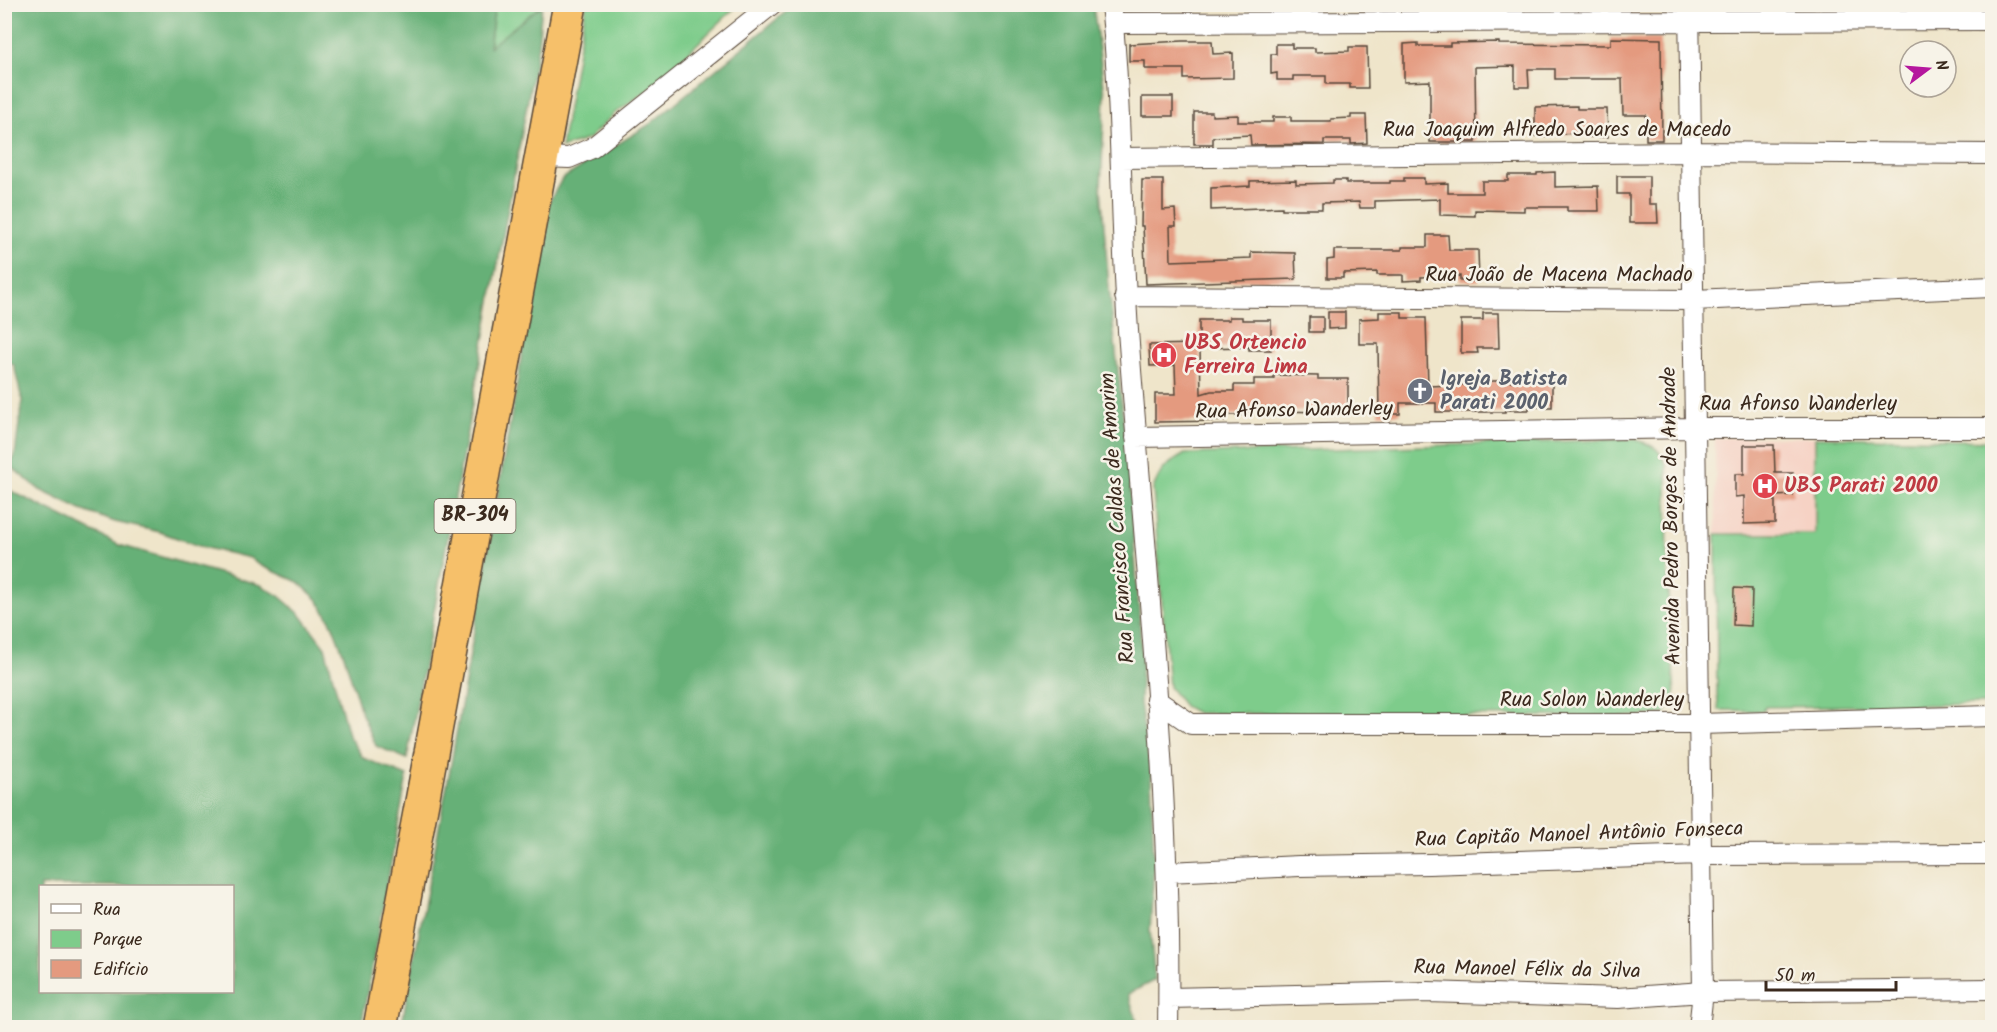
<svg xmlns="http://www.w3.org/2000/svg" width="1997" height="1032" font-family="Kalam,sans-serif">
<rect width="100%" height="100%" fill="#f7f3e8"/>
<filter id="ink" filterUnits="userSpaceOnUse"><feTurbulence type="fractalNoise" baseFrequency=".0167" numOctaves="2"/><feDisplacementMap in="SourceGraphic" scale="12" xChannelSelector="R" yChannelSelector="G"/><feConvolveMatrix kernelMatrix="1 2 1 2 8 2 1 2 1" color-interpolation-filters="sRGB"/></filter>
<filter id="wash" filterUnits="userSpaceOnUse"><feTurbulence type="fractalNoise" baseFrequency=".008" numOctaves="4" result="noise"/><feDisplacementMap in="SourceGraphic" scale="24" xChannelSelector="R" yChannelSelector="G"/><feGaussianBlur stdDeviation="1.35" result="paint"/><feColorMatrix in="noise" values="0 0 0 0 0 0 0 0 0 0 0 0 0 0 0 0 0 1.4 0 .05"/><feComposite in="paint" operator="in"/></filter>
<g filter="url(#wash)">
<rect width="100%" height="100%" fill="#efe5ca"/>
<path fill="#f6d2c4" d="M1815,437v97h-99l-1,-96z"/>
<path fill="#7ecc8b" stroke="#5c7b54" stroke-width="1.5" d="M495,5h47l-53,43z
M586,5h152l-87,83 -36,25 -27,26 -27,9z
M1815,437l177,4v263l-227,3 -1,4 -45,-1 -2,-15 -1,-161h99z
M1634,439c20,7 24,7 33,27l1,128 7,102 -10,18 -42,3 -426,-4 -13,-7 -15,-19 -16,-198c8,-21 13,-24 32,-35z"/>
<path fill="#66b077" stroke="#506d4a" stroke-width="1.5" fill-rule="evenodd" d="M4,5h491l-6,42 53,-42 -4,40 -131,714 -31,-13 -15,-34 -16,-54 -13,-34 -14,-24 -20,-18 -38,-17 -10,-7 -48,-11 -42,-15 -45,-10 -34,-12 -41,-20 -30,-24 5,-11 7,-55 -8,-35 -10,-5z
M794,5h299l12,89 -4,94 8,100 20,183 13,186 -2,46 11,71 3,93 -4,63 5,50 -27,14 11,33 -738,1 50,-264 97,-560 14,-25 88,-55z
M5,488l114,57 142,40 18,11 21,18 25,33 23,88 15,23 44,18 -46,251h-356zM232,886v106h-192v-106z"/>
<g id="blocks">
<path fill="#e49a7f" d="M1611,38l50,1 1,101h-16v-25h-23l-1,-36h-67v-10h-27l1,18h-14v-21l-40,1 1,75h-46v-61l-26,1v-38l14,-1v3h32v-3l49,-1v2l112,1z
M1183,41h29l1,13 20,-1v25l-49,1v-10h-39v-8h-16v-17z
M1276,44h16v4h23v4l34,-1v-4h18l1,41h-18v-4h-24v-8h-33v4h-16v-7l-6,1v-20h5z
M1142,97h31v19h-31z
M1577,106v3h30l1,28h-18v-4l-41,1v2h-14v-29z
M1194,112h18v4l26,-1v7h35v-5h18v4h40v-2l20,-1v-3h15l1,28 -16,1v-4h-27v4l-73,1 -1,-10 -37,2v7h-19z
M1555,172v15l43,-1 1,25h-32v-4h-43v4l-49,-1v6l-35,-1v-16l-65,2v7h-15l-1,-6 -37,1v6h-40v-2l-71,3v-22l39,-2v-5l46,-1v4l37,-1v-3h13v3h44v-2h14v-3h20v6l24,-1v10h34v-12h26v-6h29v-2z
M1617,176h32v28h8l1,19h-29v-29h-12z
M1142,180h21v30l12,-1 1,17h-6l1,35 80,-3v-6l44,1 1,26 -150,5 -3,-58h-2z
M1427,235h21l1,15h29l1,31h-19v-5l-39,1v3l-18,1v-6h-26v-3l-34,1v5h-16v-18l7,-1v-9h68v-3h25z
M1328,312h17v16l-17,1z
M1379,312h23v6h24l2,68 55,-2v-3h31v-4h24v-3h14v33h-23v3h-24v2h-69v-9h-36v11h-21l-1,-70h-19v-25l20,-1z
M1483,313h15l1,35h-22l1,5h-17v-33h22z
M1229,317h13v3h29v30h-22v-3l-49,1 1,46 10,-3h23v-6h20v-6h20v-4l44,1v3h30v27l-29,1v5l-71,-2v5h-24v6l-69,1v-28h21l-1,-29 -25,1 -1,-21 50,-1v-24h30z
M1309,317h14v15h-14z
M1744,445h30l1,28h18v22l-18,1v27l-31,1v-28l-9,1v-23h9z
M1734,588l18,1 -1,37 -18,-1z"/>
</g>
</g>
<g filter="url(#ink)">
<use href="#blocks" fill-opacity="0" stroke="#564638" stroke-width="1.5"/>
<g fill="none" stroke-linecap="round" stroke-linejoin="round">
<g stroke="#564638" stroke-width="22">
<path id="street" d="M1111,4c12,113 9,227 18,340 17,227 43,455 39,684
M1689,4l14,988 -4,36
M1113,23l879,-3
M543,157l26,1 23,-10 180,-144
M1121,158l570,-6 301,2
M1125,296l568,4 299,-13
M1136,437l559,-9h297
M1156,700l35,24h508l293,-8
M1167,872l132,-6 130,-2 272,-9 291,-1
M1169,998l259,-6 190,6 85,-6 289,-3"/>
</g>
<g stroke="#564638" stroke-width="36">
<path id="highway" d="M380,1028l190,-1024"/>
</g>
<use href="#street" stroke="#fff" stroke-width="20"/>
<use href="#highway" stroke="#f6c06b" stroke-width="33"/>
</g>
</g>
<defs>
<g id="hospital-disc" transform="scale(1.35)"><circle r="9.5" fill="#e0444e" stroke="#f7f3e8"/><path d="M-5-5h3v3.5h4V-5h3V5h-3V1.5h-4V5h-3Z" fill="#fff"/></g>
<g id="church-disc" transform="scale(1.35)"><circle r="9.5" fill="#6b7280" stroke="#f7f3e8"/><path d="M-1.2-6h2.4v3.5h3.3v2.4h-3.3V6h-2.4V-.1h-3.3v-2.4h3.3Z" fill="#fff"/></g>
</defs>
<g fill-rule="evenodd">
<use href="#hospital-disc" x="1164" y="355"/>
<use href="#church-disc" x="1420" y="391"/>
<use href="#hospital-disc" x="1765" y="486"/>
</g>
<g text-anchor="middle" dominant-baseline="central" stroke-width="5" stroke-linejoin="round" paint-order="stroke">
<rect fill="#f7f3e8" stroke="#73665b" stroke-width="1.5" x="434.5" y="499" width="81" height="34" rx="4.5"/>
<g font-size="20" font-weight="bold" fill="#3b2a1e">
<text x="475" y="516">BR-304</text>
</g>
<g font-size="21" fill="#3b2a1e" stroke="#f7f3e8">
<text x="1557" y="130">Rua Joaquim Alfredo Soares de Macedo</text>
<text x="1559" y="275">Rua João de Macena Machado</text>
<text x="1798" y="404">Rua Afonso Wanderley</text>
<text transform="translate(1294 411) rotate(-1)">Rua Afonso Wanderley</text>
<text transform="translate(1672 516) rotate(-91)">Avenida Pedro Borges de Andrade</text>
<text transform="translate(1118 518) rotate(-94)">Rua Francisco Caldas de Amorim</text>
<text x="1592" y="700">Rua Solon Wanderley</text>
<text transform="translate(1579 835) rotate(-2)">Rua Capitão Manoel Antônio Fonseca</text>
<text transform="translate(1527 970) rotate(1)">Rua Manoel Félix da Silva</text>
</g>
<g font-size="21" font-weight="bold" fill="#be3a42" stroke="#f7f3e8" text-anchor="start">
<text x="1184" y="343">UBS Ortencio<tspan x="1184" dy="24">Ferreira Lima</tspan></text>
<text x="1784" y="486">UBS Parati 2000</text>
</g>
<g font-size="21" font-weight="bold" fill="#5b616d" stroke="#f7f3e8" text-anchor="start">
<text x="1440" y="379">Igreja Batista<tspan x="1440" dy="24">Parati 2000</tspan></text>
</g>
</g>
<rect width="1997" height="1032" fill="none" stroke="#f7f3e8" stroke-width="24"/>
<rect x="39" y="885" width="195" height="108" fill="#f7f3e8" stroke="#aca397" stroke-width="1.5"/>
<rect x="51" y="904" width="30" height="9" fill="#ffffff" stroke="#aca397" stroke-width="1.5"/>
<text x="93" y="915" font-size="18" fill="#3b2a1e">Rua</text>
<rect x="51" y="930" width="30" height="18" fill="#7ecc8b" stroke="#aca397" stroke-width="1.5"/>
<text x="93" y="945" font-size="18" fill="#3b2a1e">Parque</text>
<rect x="51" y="960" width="30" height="18" fill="#e49a7f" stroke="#aca397" stroke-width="1.5"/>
<text x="93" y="975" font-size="18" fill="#3b2a1e">Edifício</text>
<g transform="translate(1928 69) rotate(74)"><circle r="28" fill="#f7f3e8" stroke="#aca397" stroke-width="1.5"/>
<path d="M0-4.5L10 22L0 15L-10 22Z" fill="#b5179e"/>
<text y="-9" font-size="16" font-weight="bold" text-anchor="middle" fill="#3b2a1e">N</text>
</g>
<path d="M1766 981v9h130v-9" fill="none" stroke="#3b2a1e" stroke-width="3"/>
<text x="1775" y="981" font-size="18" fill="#3b2a1e" stroke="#f7f3e8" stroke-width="4.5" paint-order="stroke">50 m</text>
</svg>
